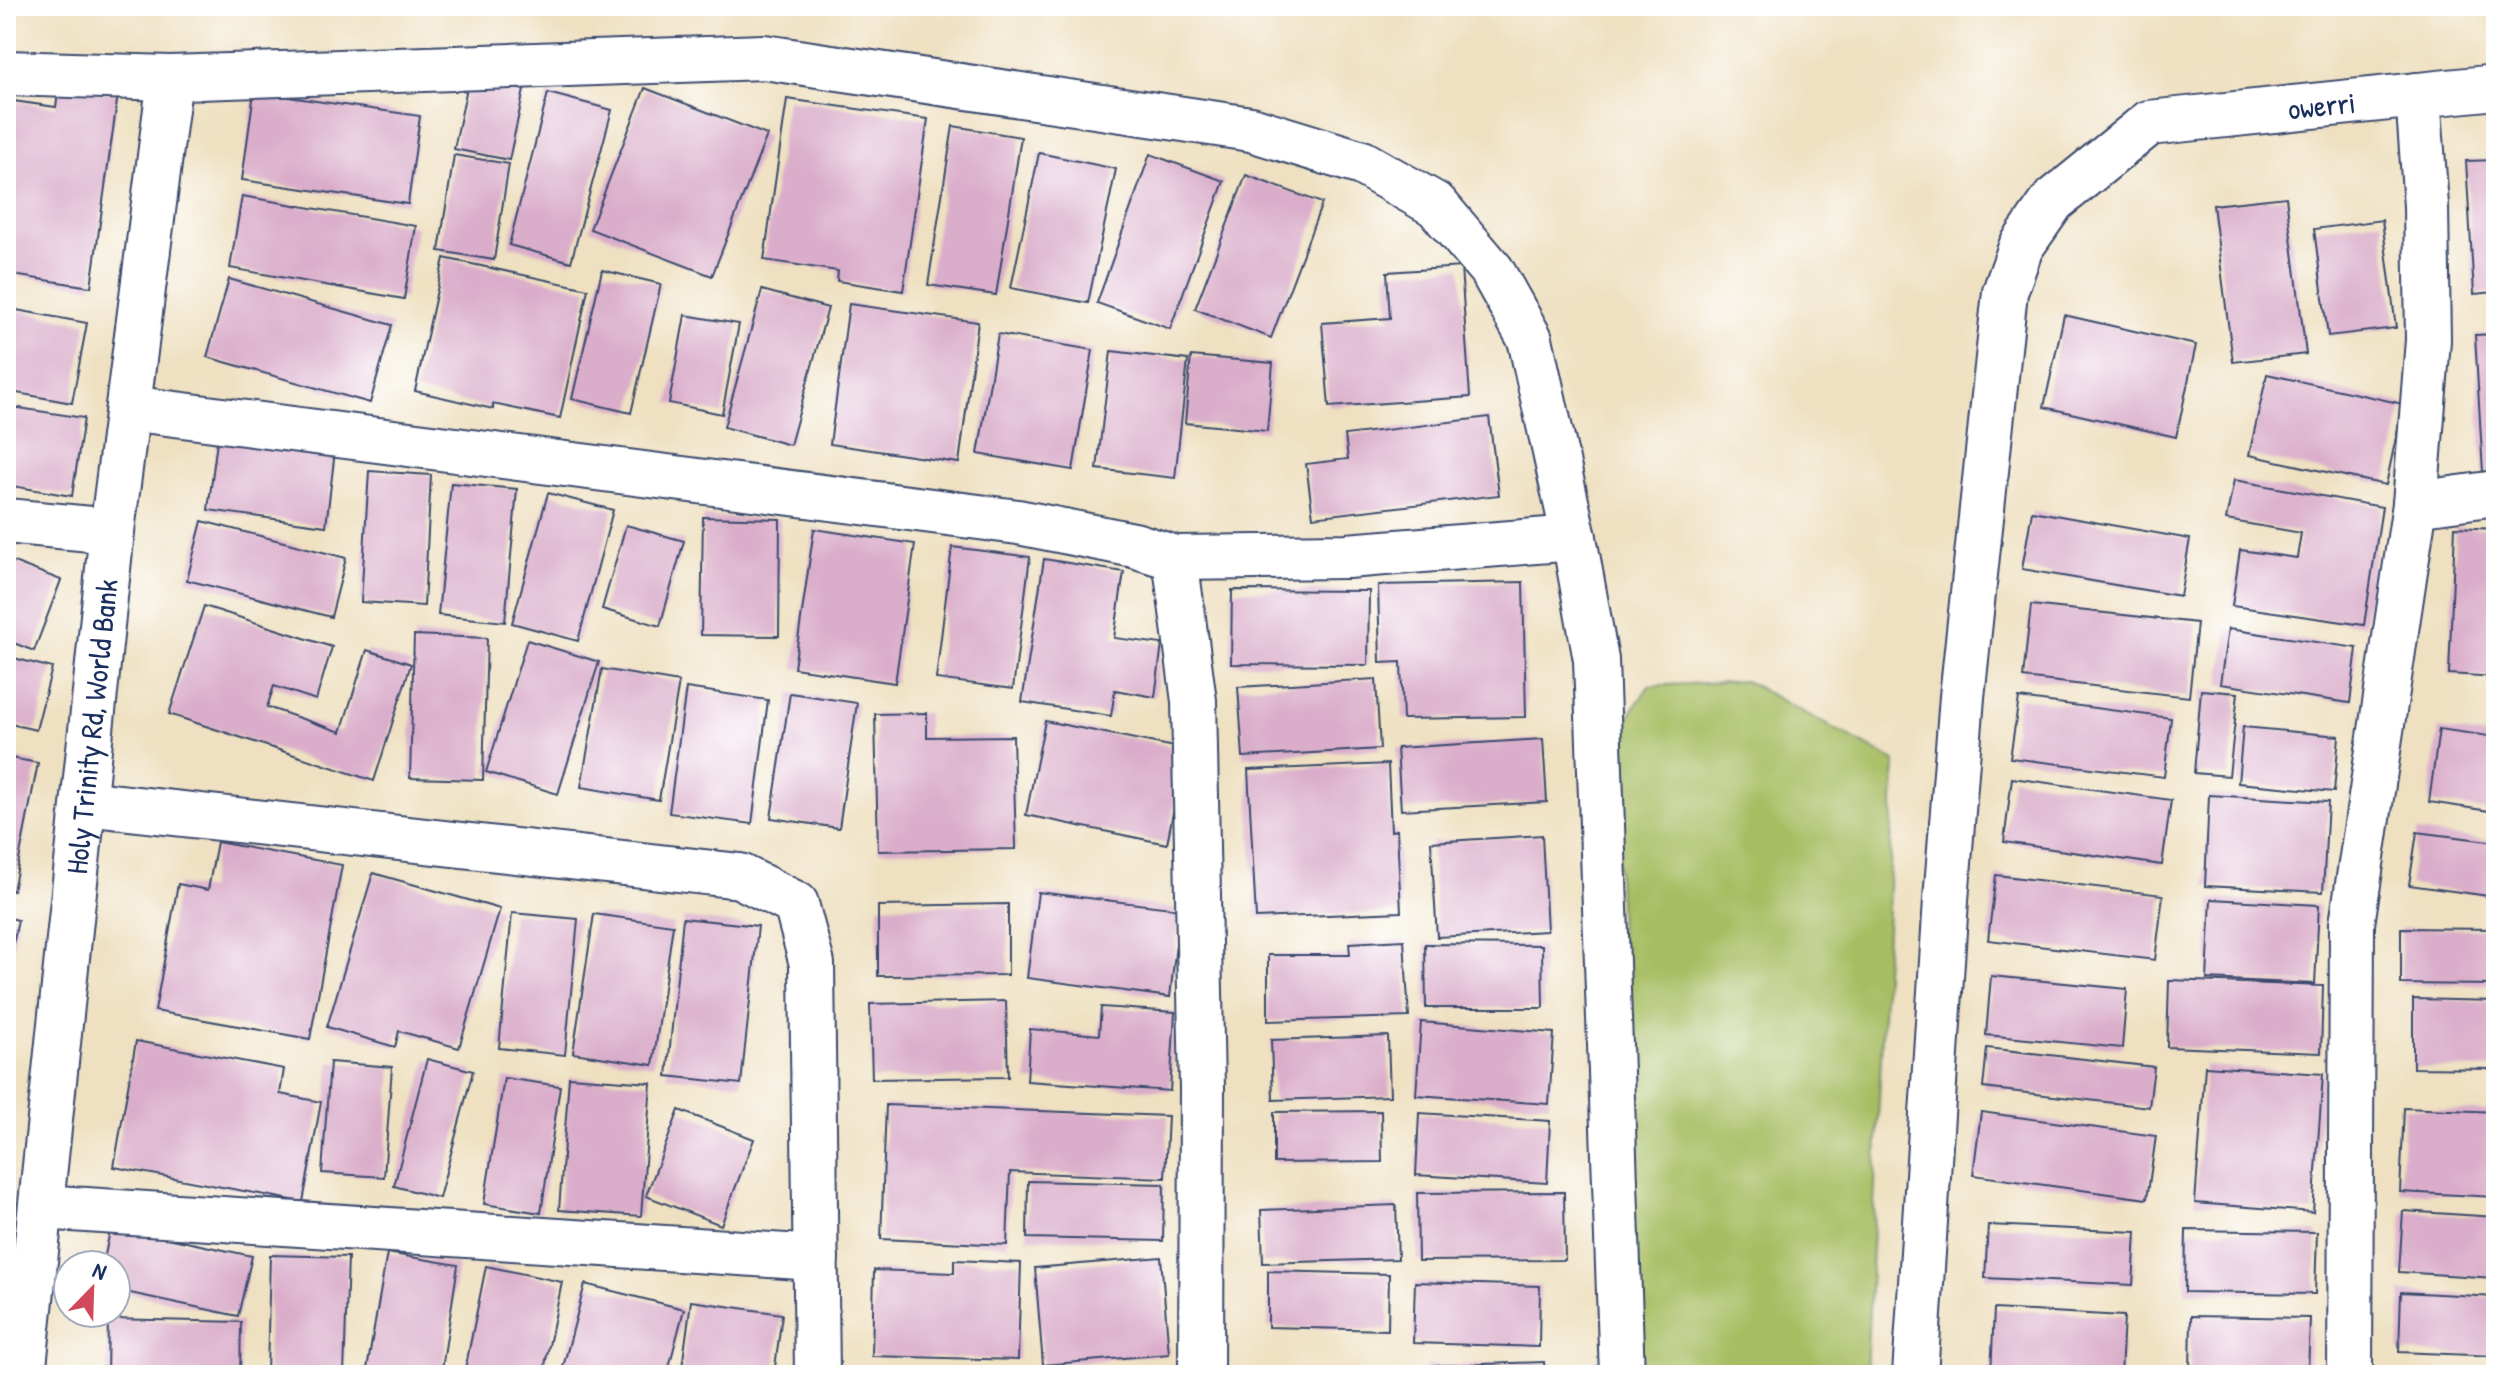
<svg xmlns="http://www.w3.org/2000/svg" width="2502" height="1381" font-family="'Patrick Hand',sans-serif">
<rect width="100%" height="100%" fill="#fff"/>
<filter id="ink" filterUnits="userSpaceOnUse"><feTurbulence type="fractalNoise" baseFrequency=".0125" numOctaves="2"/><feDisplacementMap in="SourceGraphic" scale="16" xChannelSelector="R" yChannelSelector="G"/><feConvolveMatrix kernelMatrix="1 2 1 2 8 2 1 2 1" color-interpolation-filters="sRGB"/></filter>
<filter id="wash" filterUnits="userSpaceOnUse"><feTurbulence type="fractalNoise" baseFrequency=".006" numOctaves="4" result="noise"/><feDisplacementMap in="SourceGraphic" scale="32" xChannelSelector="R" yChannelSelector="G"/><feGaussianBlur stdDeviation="1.8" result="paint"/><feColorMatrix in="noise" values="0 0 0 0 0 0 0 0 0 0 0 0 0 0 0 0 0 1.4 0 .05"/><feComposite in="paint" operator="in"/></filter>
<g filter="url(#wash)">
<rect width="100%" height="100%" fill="#eee0c0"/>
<path fill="#a7bd62" stroke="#617660" stroke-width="2" d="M1745,681l150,80 -29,614h-233l-19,-637 35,-52z"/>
<g id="blocks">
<path fill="#daaeca" d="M469,78l55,12 -15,70 -55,-11z
M59,87l59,7 -27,193 -85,-13v-174l50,7z
M645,88l122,47 -55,141 -122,-47z
M254,92l166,24 -12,88 -166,-24z
M548,93l64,17 -41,152 -62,-17z
M787,99l141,20 -25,172 -66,-10 1,-10 -74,-11z
M953,126l68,11 -25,158 -68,-10z
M1039,153l77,16 -28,134 -77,-15z
M1150,154l74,27 -54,148 -73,-26z
M454,155l55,9 -15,96 -55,-9z
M2496,160v132l-22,2 -8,-133z
M1246,175l76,28 -51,135 -76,-29z
M242,196l174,30 -12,73 -174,-31z
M2286,197l20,157 -73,8 -20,-157z
M2382,220l14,108 -68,8 -14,-107z
M444,258l144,31 -28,129 -67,-14v5l-78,-18z
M1461,267l9,130 -141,10 -7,-84 68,-5 -3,-46z
M602,270l59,14 -30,129 -59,-14z
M229,279l163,46 -22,78 -163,-46z
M762,290l66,18 -38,137 -66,-18z
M849,304l129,18 -19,141 -129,-19z
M6,308l81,15 -15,80 -66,-12z
M685,315l54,9 -17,90 -53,-11z
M2064,315l132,30 -20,92 -132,-30z
M998,334l95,16 -20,120 -95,-16z
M2496,334v139h-13l-8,-138z
M1111,351l77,9 -13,118 -78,-9z
M1191,356l82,7 -6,68 -82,-8z
M2267,374l136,30 -17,81 -137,-30z
M6,406l78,12 -12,78 -66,-11z
M1489,417l10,78 -186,22 -7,-53 42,-5 -3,-24z
M219,426l117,17 -10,83 -118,-16z
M369,471l62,4 -7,131 -63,-4z
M2234,480l148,27 -18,118 -132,-19 8,-56 57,8 4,-25 -75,-13z
M451,483l66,6 -12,133 -67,-7z
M548,493l65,17 -35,131 -66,-18z
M2032,511l158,28 -10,57 -158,-27z
M703,517l77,2 -1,117 -78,-1z
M202,521l144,37 -15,59 -144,-37z
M626,525l58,16 -24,85 -58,-17z
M2455,527l41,2v148l-47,-3z
M814,529l101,15 -20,139 -101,-15z
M952,547l78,10 -17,132 -77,-10z
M6,559l55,21 -27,71 -28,-11z
M1044,559l80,13 -10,66 48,6 -7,53 -40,-7 -4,26 -89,-14z
M1523,582l3,135 -123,2 -2,-57 -21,1 -2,-78z
M1232,590l137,1 -1,74 -137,-1z
M2031,605l166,18 -8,74 -166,-19z
M204,606l128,41 -16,53 -42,-14 -7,21 74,25 26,-82 44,14 -37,117 -205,-67z
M2228,629l129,19 -7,55 -130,-19z
M414,635l73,3 -4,142 -73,-2z
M527,640l72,22 -41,132 -72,-22z
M6,656l46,12 -16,62 -30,-7z
M602,669l77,13 -20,118 -78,-13z
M1376,679l4,70 -137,8 -5,-70z
M686,688l82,12 -16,124 -83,-11z
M2201,690l37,3 -9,83 -35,-3z
M790,693l67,10 -18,125 -68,-10z
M2019,698l152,20 -7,59 -154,-19z
M927,713v24l86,-1 3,113 -138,2 -3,-137z
M1045,721l140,28 -18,95 -141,-29z
M2243,727l96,9 -5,56 -96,-9z
M2439,729l57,8v75l-67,-10z
M1543,739l4,63 -146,8 -4,-62z
M6,757l32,6 -25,128 -7,-2z
M1388,764l3,67 6,-1 4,82 -145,6 -8,-148z
M2012,778l159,22 -9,65 -158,-23z
M2209,795l119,7 -5,90 -118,-6z
M2417,832l79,10v55l-87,-12z
M1542,835l5,96 -110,6 -6,-95z
M217,842l125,23 -32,174 -155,-28 23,-127 30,6z
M373,873l127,36 -41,139 -60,-17 -4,16 -68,-20z
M1996,875l167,20 -8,65 -167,-20z
M1038,892l142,17 -10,88 -143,-19z
M2211,899l108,6 -4,79 -108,-5z
M1008,904v71l-130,1v-70z
M512,913l66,6 -13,136 -66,-7z
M594,914l79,11 -20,140 -80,-12z
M6,917l12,3 -11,56h-1z
M683,918l75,8 -17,158 -74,-8z
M2401,928l95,1v56l-95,-1z
M1404,940l5,77 -141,4v-66h82l-1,-12z
M1425,944l117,1 1,63h-117z
M1991,976l136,13 -5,59 -136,-13z
M2169,980l154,6 -2,67 -154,-6z
M2413,999l83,2v68l-83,-1z
M1006,1001l2,76 -136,2 -2,-75z
M1101,1007l74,5 -5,79 -143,-10 3,-52 69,6z
M1421,1022l133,11 -5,71 -133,-9z
M1388,1036l2,60 -117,4 -2,-60z
M136,1041l148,28 -4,25 41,8 -18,100 -189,-35z
M1987,1048l167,19 -5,40 -166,-19z
M427,1059l46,12 -34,127 -45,-12z
M330,1062l62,5 -8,110 -62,-4z
M2205,1066l118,8 -10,138 -118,-9z
M569,1077l82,6 -10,133 -82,-6z
M504,1078l56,8 -19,127 -57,-9z
M886,1105l282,11 -3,62 -155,-6 -3,73 -126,-6z
M2404,1108l92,4v85l-96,-5z
M679,1110l75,29 -33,86 -75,-29z
M1381,1111l1,51 -108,1v-51z
M1981,1112l175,24 -9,63 -174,-24z
M1419,1113l131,8 -3,62 -131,-8z
M1028,1181l136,3 -1,57 -136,-3z
M1564,1192l1,68 -147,1 -1,-68z
M1396,1205l2,54 -135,4 -2,-53z
M2403,1211l93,6v61l-97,-6z
M1988,1225l148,7 -3,53 -148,-7z
M111,1226l141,30 -14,60 -122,-26v-25h-13z
M2186,1230l131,2 -2,62 -130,-2z
M387,1253l71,12 -17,110h-75z
M270,1255l78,2 -4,118h-77z
M1161,1257l8,97 -126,11 -8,-97z
M954,1260l67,3 -3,97 -146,-4 2,-86 80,3z
M486,1266l76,16 -19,93h-79z
M1268,1271l121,3 -1,56 -120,-3z
M1415,1282l125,4 -1,61 -126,-4z
M585,1284l99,25 -17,66h-106z
M2401,1292l95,5v59l-97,-4z
M691,1301l91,13 -8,61h-93z
M1994,1309l130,7 -3,59h-130z
M2191,1316l119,2 -2,57h-118z
M108,1319l133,3 -1,53h-133z
M1544,1362l1,13h-120v-9z"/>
</g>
</g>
<g filter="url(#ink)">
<use href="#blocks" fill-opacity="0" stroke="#3b4a6d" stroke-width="2"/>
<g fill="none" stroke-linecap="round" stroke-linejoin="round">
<g stroke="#3b4a6d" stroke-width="48">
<g id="minor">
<path d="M6,73l164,5 594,-21 487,72 111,34 74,42 56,66 38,68 44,199 22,122 26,715"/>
<path d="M128,408l890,114 116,23 41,13 172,-2 227,-18"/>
<path d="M2415,504l81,-11"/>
<path d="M6,521l106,10"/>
<path d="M1175,558l19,143 8,387 -1,287"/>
<path d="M84,803l656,73 56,28 16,60 5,411"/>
<path d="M41,1207l775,51"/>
<path id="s1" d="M23,1375l89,-844 58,-453"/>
<path id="s2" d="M1915,1375l31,-475 16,-203 43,-405 16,-45 32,-46 96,-78 347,-36"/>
<path d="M2350,1375l2,-451 63,-420 13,-164 -2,-134 -8,-111"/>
</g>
</g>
<use href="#minor" stroke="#fff" stroke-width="44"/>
</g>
</g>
<g text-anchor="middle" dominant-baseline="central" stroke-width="6" stroke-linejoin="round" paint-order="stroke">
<g font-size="30" fill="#1b2f5e" stroke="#fff">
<text stroke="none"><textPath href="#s2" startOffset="1488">owerri</textPath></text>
<text stroke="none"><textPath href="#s1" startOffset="652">Holy Trinity Rd, World Bank</textPath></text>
</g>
</g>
<rect width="2502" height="1381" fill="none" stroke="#fff" stroke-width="32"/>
<g transform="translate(92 1289) rotate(23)"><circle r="38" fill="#ffffff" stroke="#a4acbf" stroke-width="2"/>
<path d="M0-6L14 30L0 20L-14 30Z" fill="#d1495b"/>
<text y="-12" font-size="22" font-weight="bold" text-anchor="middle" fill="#1b2f5e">N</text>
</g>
</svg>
